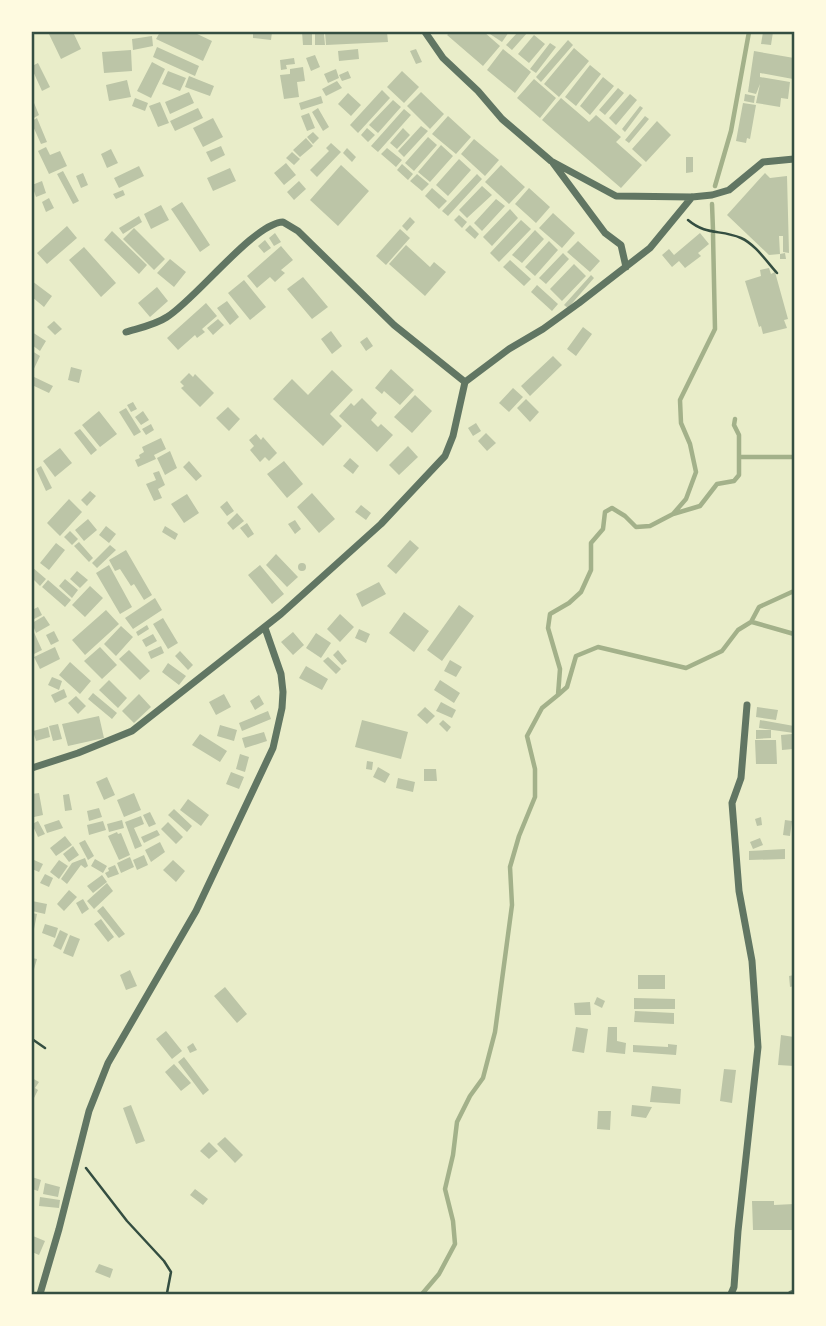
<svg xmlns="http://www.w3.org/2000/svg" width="826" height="1326" font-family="Roboto,sans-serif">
<rect width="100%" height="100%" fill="#e9edc9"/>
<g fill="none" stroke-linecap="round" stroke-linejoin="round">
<path stroke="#a3b18a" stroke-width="4.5" d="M715,186l16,-55 18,-99
M712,204l1,26
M740,457h54
M673,514l27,-8 17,-22 17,-3 5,-6v-40l-5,-10 1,-6
M752,622l42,12
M558,695l9,-8 9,-31 22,-9 88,21 36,-17 16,-21 13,-8 8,-15 35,-16
M422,1294l17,-20 16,-30 -2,-23 -8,-32 8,-34 4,-33 13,-26 13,-18 12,-46 17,-127 -2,-38 9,-31 16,-39v-28l-8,-33 15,-28 16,-13 2,-26 -12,-41 2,-14 19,-11 12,-11 10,-22v-27l12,-14 2,-17 7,-4 13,8 11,11 14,-1 23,-12 13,-15 10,-27 -6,-28 -9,-21 -1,-23 35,-71 -2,-95"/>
</g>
<path fill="#bcc5a7" d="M48,32h25l8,17 -20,10z
M160,32h33l19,9 -9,20 -47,-22z
M253,32h19l-1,8 -18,-2z
M302,32h10v13h-9z
M325,32h62l1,10 -62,3z
M450,32h34l16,14 -17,20 -36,-31z
M487,32h22l-7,10z
M518,32h10l-16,18 -6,-5z
M763,32h10l-2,13 -10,-1z
M315,34h9l1,11h-10z
M534,35l11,9 -16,19 -11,-9z
M152,36l1,10 -20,4 -1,-11z
M568,40l5,5 -32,37 -5,-5z
M550,43l6,4 -20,26 -6,-4z
M157,47l42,19 -4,10 -42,-19z
M574,48l15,13 -30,36 -15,-13z
M358,49l1,10 -20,2 -1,-10z
M416,49l6,13 -6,2 -6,-13z
M503,49l28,23 -16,21 -28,-23z
M131,50l1,21 -28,2 -2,-21z
M754,51l40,7 -1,21 -33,-6v4l30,5 -2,17 -7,-1 -1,9 -24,-4 4,-19 -4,10 -8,-2z
M315,55l5,12 -9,4 -5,-13z
M294,58l1,6 -9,1 1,4 -6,1 -1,-10z
M152,62l13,7 -14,29 -14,-7z
M38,63l12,24 -8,4 -10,-22v-3z
M590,65l11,9 -25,32 -11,-9z
M303,67l2,14 -8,1 2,15 -15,2 -4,-24 10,-1v-5z
M336,69l3,9 -11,5 -4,-9z
M168,71l18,7 -6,13 -18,-7z
M348,71l3,7 -9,3 -3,-6z
M402,71l17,16 -15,16 -17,-16z
M189,76l25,10 -4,10 -25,-9z
M603,77l11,9 -24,29 -10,-9z
M534,79l22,19 -16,20 -23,-20z
M127,80l4,17 -22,4 -3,-16z
M337,81l5,7 -16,8 -4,-7z
M618,88l6,5 -19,22 -6,-5z
M382,90l8,8 -32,35 -8,-8z
M189,92l5,11 -24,11 -5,-12z
M421,92l23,22 -14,15 -23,-23z
M348,93l13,12 -10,11 -13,-12z
M630,94l7,6 -21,25 -7,-7z
M745,94l10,2 -1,7 -10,-2z
M321,96l2,7 -22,7 -2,-7z
M32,98l7,17 -7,4z
M135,98l13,5 -3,8 -13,-5z
M561,98l28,24 7,-7 25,22 -5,5 26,23 -21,23 -79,-68z
M393,100l8,7 -23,26 -9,-8z
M160,102l9,21 -11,4 -9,-21z
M743,103l13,2 -6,34 -3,-1 -1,5 -10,-2z
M640,106l3,2 -18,24 -3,-3z
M198,108l5,10 -28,13 -5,-10z
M318,108l11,19 -6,4 -11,-19z
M404,109l7,6 -33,37 -7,-6z
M309,113l6,15 -8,3 -6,-15z
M448,116l23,21 -15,17 -24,-20z
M645,116l4,3 -20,24 -4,-3z
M37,118l10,24 -6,2 -9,-20v-3z
M213,118l10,19 -20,10 -10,-19z
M657,121l14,14 -25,27 -14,-13z
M421,126l7,5 -24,26 -6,-6z
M367,128l8,7 -7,7 -7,-7z
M403,128l7,7 -13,14 -7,-6z
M313,132l6,6 -6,6 -6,-7z
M428,137l9,8 -23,26 -9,-8z
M306,138l7,8 -13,11 -7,-7z
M474,139l25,21 -14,16 -24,-22z
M331,143l10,9 -24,25 -7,-7 19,-19 -3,-3z
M441,145l12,11 -23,26 -12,-10z
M221,146l4,9 -14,7 -5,-10z
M46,147l4,8 10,-4 7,15 -18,8 -11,-23z
M347,148l9,9 -4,5 -9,-9z
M387,148l15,12 -6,7 -15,-13z
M111,149l7,14 -11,5 -6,-14z
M292,152l8,7 -6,6 -8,-7z
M686,157h7v15l-7,1z
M459,159l12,11 -23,26 -12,-11z
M286,163l10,12 -12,10 -10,-12z
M402,164l11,10 -5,6 -11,-10z
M341,165l28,26 -31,35 -28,-26z
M501,165l24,22 -16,17 -24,-22z
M139,166l5,10 -25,12 -5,-10z
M230,168l6,13 -23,10 -6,-13z
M63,171l16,30 -6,3 -16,-30z
M83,173l5,12 -7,3 -5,-12z
M765,173l5,5 17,-2 2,77 -6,-1v-16h-4l1,18 5,-1 1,6h-6v-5l-11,1 -42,-40z
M417,174l12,10 -7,7 -12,-10z
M477,174l5,5 -34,37 -6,-5z
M42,181l4,12 -10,4 -4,-12z
M299,181l7,8 -12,11 -7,-8z
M482,186l10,9 -25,23 -8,-8z
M432,188l15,13 -8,8 -14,-13z
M529,188l21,19 -14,16 -21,-19z
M123,190l2,5 -9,4 -3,-5z
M49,198l5,10 -8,4 -4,-10z
M496,199l9,7 -23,25 -8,-8z
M182,202l28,43 -10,7 -29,-43z
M161,205l8,15 -18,9 -7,-15z
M510,209l8,9 -26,28 -9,-9z
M553,213l22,20 -13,15 -23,-20z
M459,215l8,7 -5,6 -8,-8z
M139,216l3,6 -19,12 -4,-6z
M410,217l5,5 -8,9 -5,-5z
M521,220l10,9 -32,33 -9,-9z
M470,225l9,9 -4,5 -10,-9z
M67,226l10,12 -30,26 -10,-11z
M134,228l31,31 -11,11 -31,-31z
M400,229l10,9 -24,27 -10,-9z
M535,230l9,9 -22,24 -10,-8z
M112,231l35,34 -8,9 -35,-34z
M275,233l6,9 -7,4 -5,-8z
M700,233l9,11 -11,9 3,3 -16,12 -6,-7 -7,6 -10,-12 7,-6 5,6z
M265,240l6,8 -7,5 -6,-7z
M549,241l9,9 -23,26 -10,-9z
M578,241l22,20 -10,11 -23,-20z
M406,245l24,22 4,-5 12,10 -21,24 -36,-32z
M281,246l12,14 -12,10 4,3 -10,9 -5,-5 -13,11 -10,-12z
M84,247l32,36 -15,14 -32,-37z
M563,253l6,6 -23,25 -7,-6z
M170,259l16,13 -12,15 -17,-14z
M510,260l21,19 -7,7 -21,-19z
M574,264l12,12 -24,25 -12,-12z
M769,268l2,6 4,-2 13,47 -4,1 3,8 -24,6 -2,-8 -2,1 -14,-46 16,-5 -1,-6z
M591,275l3,3 -26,30 -4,-3z
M303,277l25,30 -16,12 -25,-30z
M244,280l22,27 -16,13 -22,-27z
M32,281l20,15 -8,11 -12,-10z
M537,285l21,19 -6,7 -21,-19z
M157,287l11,14 -18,16 -12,-14z
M227,301l12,16 -9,8 -13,-17z
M206,303l11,13 -15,13 3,3 -8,6 -2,-3 -17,15 -11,-12z
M218,319l6,6 -11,10 -6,-7z
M54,321l8,8 -7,6 -8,-8z
M583,327l9,7 -16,22 -9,-7z
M331,331l11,15 -10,8 -11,-15z
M32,332l14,9 -6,10 -8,-6z
M367,337l6,9 -7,5 -6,-9z
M32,351l8,5 -8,17z
M553,356l9,9 -32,31 -9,-10z
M71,367l11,3 -3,13 -11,-3z
M391,369l23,21 -14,15 -16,-14 -2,3 -7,-6z
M332,370l21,20 -23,24 12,12 -19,20 -50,-47 19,-20 16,16z
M189,373l4,4 2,-3 19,19 -14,14 -19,-19 3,-2 -4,-4z
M32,376l21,10 -4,7 -17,-8z
M513,388l10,9 -14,15 -10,-9z
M415,395l17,16 -20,22 -18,-16z
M362,398l15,15 -6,7 7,7 3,-3 12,11 -16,17 -38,-36 12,-13 3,3z
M526,399l13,13 -9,10 -13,-14z
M133,402l4,7 -6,3 -4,-7z
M228,407l12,12 -11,12 -13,-13z
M126,408l15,24 -7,4 -15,-24z
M99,411l18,23 -17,13 -18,-22z
M143,411l6,9 -8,5 -6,-8z
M476,423l5,8 -8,5 -5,-8z
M151,424l3,6 -8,5 -4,-6z
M80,429l17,21 -6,5 -17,-22z
M486,433l10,10 -9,8 -9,-10z
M256,434l5,6 2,-3 14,16 -8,8 -4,-4 -5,5 -10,-12 4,-4 -5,-6z
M161,438l5,11 -12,6 2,4 -18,8 -3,-7 5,-2 -1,-3 5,-3 -2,-5z
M408,446l10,11 -19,18 -10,-10z
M60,448l12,15 -17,14 -12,-16z
M170,451l7,17 -12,7 -8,-17z
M350,458l9,8 -6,8 -10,-8z
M189,461l13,15 -6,5 -13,-14z
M284,461l19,23 -16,14 -20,-24z
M41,466l11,22 -6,3 -10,-22z
M159,471l6,14 -7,4 4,9 -8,3 -8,-17 10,-4 -3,-7z
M90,491l6,5 -9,10 -6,-6z
M312,493l23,26 -16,14 -22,-26z
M187,494l12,19 -15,10 -13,-19z
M69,499l13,13 -22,24 -13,-13z
M227,501l7,10 -7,5 -7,-9z
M361,505l10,8 -5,7 -11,-8z
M237,513l7,8 -11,9 -6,-7z
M88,519l9,11 -13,11 -9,-11z
M295,520l6,9 -6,5 -7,-10z
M247,523l7,11 -6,4 -8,-10z
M106,526l10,8 -7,9 -10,-8z
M165,526l13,8 -3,6 -13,-8z
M70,531l8,8 -6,6 -8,-8z
M410,540l9,8 -23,26 -9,-8z
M79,542l14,16 -4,4 -15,-16z
M56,543l9,7 -16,20 -9,-7z
M110,545l6,5 -19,18 -5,-5z
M126,550l26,45 -8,5 -10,-16 -3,2 -11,-17 -5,2 -6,-11z
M276,554l22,23 -11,10 -21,-22z
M298 567a4 4 0 1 1 8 0a4 4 0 1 1-8 0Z
M109,565l23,42 -12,7 -24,-41z
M260,565l24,29 -12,10 -24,-29z
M32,567l14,12 -6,7 -8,-8z
M77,571l11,9 -8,8 -10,-9z
M65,579l13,11 -6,8 -13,-12z
M48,580l23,20 -6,7 -23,-20z
M379,582l7,12 -24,13 -6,-13z
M90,586l13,12 -18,19 -13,-12z
M155,598l7,12 -29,19 -8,-11z
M459,605l15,11 -32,45 -15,-11z
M38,607l4,8 -10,5v-10z
M106,610l13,14 -34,31 -13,-15z
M404,612l25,19 -15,21 -25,-19z
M340,614l14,13 -14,15 -13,-13z
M44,616l6,9 -14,8 -4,-10z
M163,618l15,25 -10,6 -15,-25z
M147,625l2,4 -11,7 -2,-4z
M121,626l12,11 -17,19 -12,-12z
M32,628l10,22 -8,4 -2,-5z
M359,629l11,5 -4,9 -11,-5z
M54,631l5,10 -8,4 -5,-10z
M293,632l11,13 -11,10 -12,-13z
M316,633l15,10 -10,15 -15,-10z
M153,634l4,7 -11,6 -4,-7z
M161,646l3,7 -13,6 -3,-7z
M55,647l5,12 -20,10 -6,-12z
M100,647l17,18 -15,14 -18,-18z
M129,650l21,21 -10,9 -21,-21z
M338,650l9,11 -5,4 -9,-10z
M180,651l13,14 -5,5 -13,-14z
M328,657l13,12 -5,5 -13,-13z
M450,660l12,7 -6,10 -12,-6z
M70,662l21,19 -11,13 -21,-19z
M168,663l18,13 -7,9 -17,-13z
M306,666l22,13 -6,11 -23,-12z
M52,677l10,4 -3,9 -11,-5z
M109,680l18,18 -9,10 -19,-18z
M440,680l20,13 -6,10 -20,-13z
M64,689l3,8 -12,6 -4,-8z
M93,693l24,20 -5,6 -24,-20z
M139,694l12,13 -17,16 -12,-12z
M224,694l7,13 -15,8 -7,-13z
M259,695l5,9 -9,6 -5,-9z
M76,696l10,10 -8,8 -10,-11z
M441,702l15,8 -4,8 -16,-7z
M425,707l10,9 -8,8 -10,-9z
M757,707l21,3 -2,10 -20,-3z
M268,711l3,8 -29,12 -3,-8z
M99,716l5,22 -36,8 -6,-22z
M362,720l46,12 -7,27 -46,-12z
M443,720l8,7 -4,5 -8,-8z
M760,720l34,6v7l-35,-5z
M58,724l4,15 -9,2 -4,-15z
M220,725l17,5 -3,11 -17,-5z
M48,727l2,10 -14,4 -3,-10z
M756,730h15v8l-15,1z
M264,732l3,9 -22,7 -3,-10z
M200,734l27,17 -7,11 -28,-17z
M792,734l1,15 -11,1 -1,-15z
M755,740h21l1,24h-21z
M240,754l9,3 -4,15 -9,-3z
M367,761l6,1 -1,8 -6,-1z
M378,767l12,7 -5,9 -12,-6z
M424,769h12l1,12h-13z
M231,772l13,5 -5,12 -13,-5z
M107,777l8,18 -11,5 -8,-18z
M398,778l17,4 -2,10 -17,-4z
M39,793l4,22 -9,2 -2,-23z
M134,793l7,17 -17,7 -7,-17z
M69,794l3,16 -7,1 -2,-16z
M188,799l21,16 -8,11 -21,-16z
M99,808l3,9 -13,4 -2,-10z
M174,809l18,17 -5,6 -19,-17z
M150,812l6,12 -7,3 -6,-12z
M141,816l3,8 -10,4 8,18 -7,3 -10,-27z
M761,817l1,8 -5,1 -2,-7z
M59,820l4,8 -16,5 -3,-8z
M122,820l2,8 -15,4 -2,-8z
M785,820l7,1 -2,15 -7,-1z
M38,821l7,13 -7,3 -6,-13z
M103,821l3,9 -17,5 -2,-10z
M168,822l15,15 -7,7 -15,-15z
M157,830l3,5 -16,8 -3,-6z
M117,832l1,2 3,-1 9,22 -11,5 -11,-24z
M65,836l7,9 -16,11 -6,-8z
M760,838l3,7 -10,4 -3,-7z
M85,840l9,16 -6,4 -9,-17z
M160,842l5,10 -14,10 -6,-12z
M73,846l6,9 -10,7 -6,-8z
M785,849v10l-36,1v-9z
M144,855l4,10 -11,5 -4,-10z
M130,857l4,10 -13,6 -4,-10z
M85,858l3,8 -3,2 -4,-3 -14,19 -6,-5 11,-16z
M95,859l12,7 -4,7 -12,-7z
M34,860l9,4 -4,8 -7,-3z
M59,860l9,6 -9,13 -9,-7z
M173,860l12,11 -9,11 -13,-12z
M115,865l4,9 -11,4 -3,-5 4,-2 -1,-3z
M45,874l8,4 -4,9 -9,-4z
M102,875l5,7 -14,11 -6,-7z
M107,883l6,8 -19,18 -7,-8z
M69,890l8,7 -13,14 -7,-7z
M83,899l6,10 -7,5 -6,-11z
M32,901l15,3 -2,10 -13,-3z
M103,906l22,28 -6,4 -22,-27z
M32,913l5,1 -4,20h-1z
M101,919l13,18 -6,5 -14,-18z
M45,924l13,4 -3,10 -13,-5z
M60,930l8,4 -7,16 -8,-4z
M70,935l10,4 -7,18 -10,-4z
M32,958l5,1 -5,17z
M130,970l7,16 -11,4 -6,-15z
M638,975h27v14h-27z
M794,975v11l-4,1 -1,-11z
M225,987l22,27 -10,9 -23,-27z
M597,997l8,4 -3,7 -8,-4z
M634,998l41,1v10h-41z
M590,1002l1,13h-16l-1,-12z
M635,1011l39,2v11l-40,-2z
M576,1027l12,2 -4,24 -12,-2z
M608,1027h9v14l9,2 -1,11 -19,-2z
M166,1031l16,20 -10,8 -16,-20z
M781,1035l13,2v29l-16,-1z
M193,1043l4,7 -7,3 -3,-6z
M668,1044l9,1 -1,10 -43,-3v-7l35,2z
M184,1057l25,33 -6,5 -25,-33z
M174,1064l17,19 -10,8 -16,-19z
M724,1069l12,1 -4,33 -12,-2z
M32,1078l7,4 -4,6 3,2 -6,12z
M652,1086l29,3 -1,15 -30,-2z
M131,1105l14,36 -9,3 -13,-36z
M632,1105l20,2 -6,11 -15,-2z
M598,1111h13l-1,19 -13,-1z
M225,1137l18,18 -8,8 -18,-19z
M209,1142l9,9 -9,8 -9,-8z
M32,1177l9,3 -3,11 -6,-2z
M45,1183l15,4 -2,10 -15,-3z
M195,1189l13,10 -5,6 -13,-10z
M40,1197l20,3 -1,8 -20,-2z
M752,1201h22v4l20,-1v26h-41z
M33,1236l12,5 -6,14 -7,-3z
M99,1264l14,5 -3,9 -15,-6z"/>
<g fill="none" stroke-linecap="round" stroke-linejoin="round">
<path stroke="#344e41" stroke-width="2.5" d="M688,220c19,16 32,9 53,18 14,6 26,24 36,35
M32,1039l13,9
M86,1168l41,53 37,40 7,11 -4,21"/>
<path stroke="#617663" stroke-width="7" d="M425,32l18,26 35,33 24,28 49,42 65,35 76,1 20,-2 17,-5 34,-28 31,-3
M553,163l52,70 16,12 5,22
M126,332c13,-4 29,-7 41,-15 29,-18 87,-94 116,-95l15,9 96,94 71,57 44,-33 34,-20 36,-26 71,-55 42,-51
M32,768l46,-15 54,-22 149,-117 100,-90 64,-68 8,-20 12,-54
M40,1294l19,-65 30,-118 19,-48 88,-152 77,-163 9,-40 1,-16 -2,-18 -16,-46
M731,1294l3,-7 4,-56 20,-184 -6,-86 -13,-70 -7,-88 9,-25 6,-73
M791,1294l3,-1"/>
</g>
<rect width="826" height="1326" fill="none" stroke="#fefae0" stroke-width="66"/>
<rect x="33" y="33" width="760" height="1260" fill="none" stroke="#344e41" stroke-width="2.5"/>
</svg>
